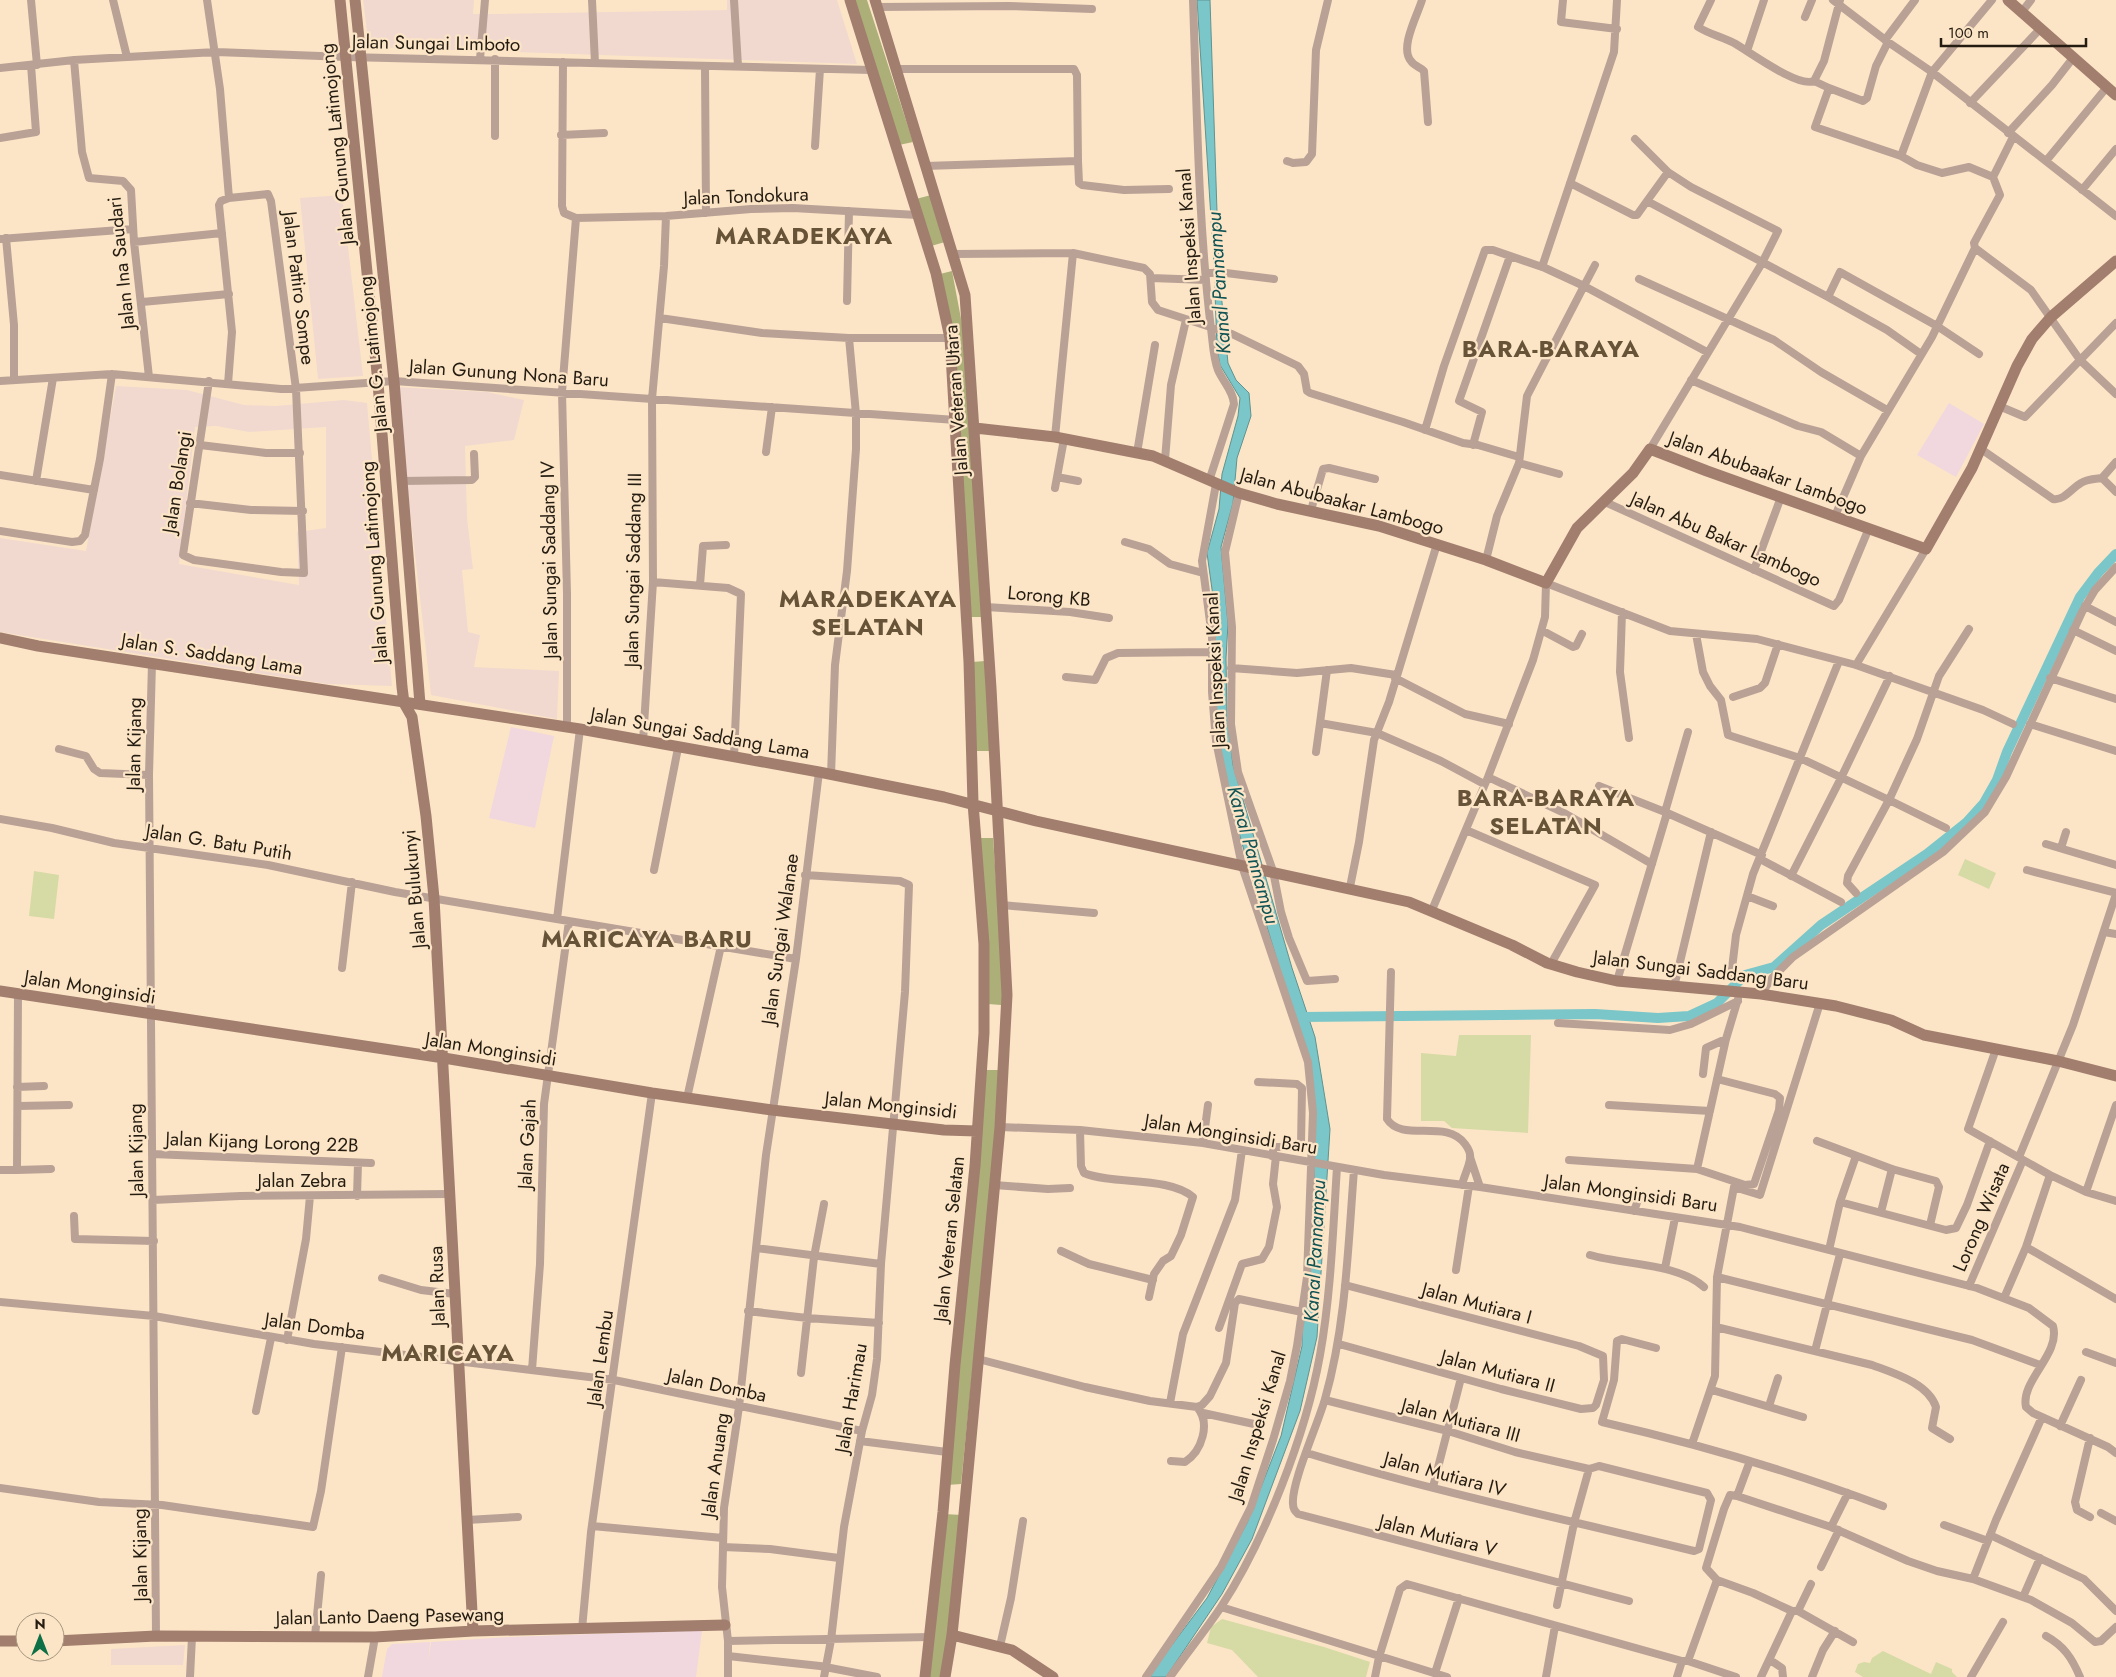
<svg xmlns="http://www.w3.org/2000/svg" width="2116" height="1677" font-family="Jost,sans-serif">
<rect width="100%" height="100%" fill="#fce5c6"/>
<path fill="#f1d9cf" fill-rule="evenodd" d="M363,0h111l-1,14h21l233,-4v-10h110l20,64 -488,-17z
M342,195l21,181 -45,3 -18,-181z
M116,386l71,4 57,15 32,1 68,-6 23,3 25,283 -65,-2 -327,-52v-94l86,13zM216,426l33,6 77,-5v101l-29,4 2,53 -120,-21 16,-137z
M396,387l91,5 37,8 -10,40 -49,6 2,72 6,51 -11,1 6,62 12,3 -6,32 85,4 -2,48 -126,-24z
M185,1645l-2,20h-72v-16z"/>
<path fill="#f1d7de" d="M1949,403l35,21 -28,53 -39,-22z
M511,727l43,9 -19,92 -46,-10z
M702,1630l-6,47h-314l5,-28 5,-5 38,-2 -2,22 3,-22 80,-5z"/>
<path fill="#d6daa5" d="M1965,859l31,14 -7,16 -31,-14z
M34,871l25,4 -5,44 -25,-3z
M1459,1035h72l-3,98 -76,-5 -8,-7h-23v-68l35,3z
M1222,1619l102,28 46,15 -4,15h-108l-26,-27 -25,-7 4,-16z
M1883,1651l48,23 5,-12 16,7v3l5,5h-94l-8,-5 3,-8 6,-2 6,1 2,-5z"/>
<path fill="#acb078" d="M853,0h14l46,142 -14,3z
M931,195l14,47 -14,4 -15,-47z
M952,271l10,53 21,293h-15l-28,-343z
M985,661l5,90h-18v-89z
M978,838h15l11,155 -3,12 -13,-1z
M983,1070h17l-3,57 -36,357 -14,1z
M944,1514l18,1 -20,162h-16z"/>
<path fill="#7ac6c8" stroke="#609391" d="M1197,0h13l9,272 9,91 8,17 13,13 2,23 -14,42 -4,45 -12,44 7,77 -2,34 1,60 6,47 59,203 23,69 15,92 -13,208 -17,74 -48,128 -30,55 -56,83h-18l59,-79 40,-75 34,-87 21,-90v-34l7,-26 5,-87 1,-83 -3,-40 -67,-222 -21,-76 -10,-87 1,-80 -8,-58 12,-44 3,-35 16,-58 2,-18 -20,-33 -3,-17 -3,-83z"/>
<g fill="none" stroke-linecap="round" stroke-linejoin="round">
<path stroke="#7ac6c8" stroke-width="10" d="M1301,1017l294,-3 63,4 31,-2 28,-13 28,-28 29,-8 47,-42 106,-71 39,-31 18,-20 13,-23 10,-28 73,-155 18,-24 18,-19"/>
<path stroke="#baa196" stroke-width="8" d="M31,0l6,65
M113,0l14,57
M207,0l13,89 9,109 39,-4 3,7 25,188 8,184 -23,-1 -87,-12 -11,-5 26,-174
M592,0l3,63
M734,0l4,66
M1193,0c4,110 5,220 18,329 2,13 2,28 7,41 5,12 15,20 16,34l-25,77
M1422,0c-4,14 -23,48 -11,61 3,5 9,6 13,10l4,51
M1563,0l-2,22 56,7
M1711,0l-13,27c11,7 24,10 36,16 16,9 64,45 80,38
M1833,0l55,42 44,30 184,144
M1840,0l-16,61 -10,20 15,7 -14,39 86,29 16,9 25,8 27,-6 24,10 20,-40
M878,7l131,-1 83,3
M2021,13l10,-13
M1805,17l7,-17
M1885,40l30,-40
M1747,51l17,-51
M480,59l5,-59
M495,59v77
M74,60l8,92 7,26 34,3 8,9 3,52 15,135
M563,62l-1,144 2,7 12,5 90,-2 85,-7 42,-1 124,7
M705,67l1,146
M0,68l74,-8 142,-8 131,5 524,13
M897,69h177l3,6 1,86 -153,5
M1829,88l34,13 4,-3 9,-32 12,-24
M1970,103l70,-74
M2008,133l44,-48 21,-27
M561,135l43,-2
M0,138l36,-6 -5,-67
M1635,139l33,33 23,15 87,44 -16,32 -112,186
M815,146l5,-77
M1901,156l31,-84 60,-72
M1078,161l1,22 3,2 42,5 45,-1
M1287,161l6,2 13,-1 6,-8 4,-104 12,-50
M2046,161l61,-74
M1668,172l-21,29 181,96 59,33 34,24
M1570,183l63,32h4l10,-14
M2082,190l34,-41
M6,238l8,87v54
M0,239l133,-10
M134,242l88,-9
M1975,248l56,42 49,70 36,34
M953,254l120,-1 71,15 6,6 2,28 6,8 74,24 66,32 6,8 3,17 3,2 93,29 60,21 15,2 41,12
M1595,265l-11,21 123,66
M1542,267l72,-215 3,-52
M1206,273h20l48,6
M1151,278l55,2
M1639,279l135,61 47,32 66,38
M1828,297l12,-25 97,54 42,28
M847,301l2,-90
M142,302l87,-8
M660,318l102,15 87,5h101
M1691,380l107,46 23,6 40,24
M0,381l112,-7 169,15 113,-8 562,39
M228,384l4,-52 -13,-127 2,-4 8,-3
M1999,406l26,11 91,-94
M1425,430l19,-64 41,-116h8l52,18 39,18 -57,110 -8,67 -22,53 -11,44
M1055,437l18,-184
M200,445l66,8h34
M1473,445l9,-33 -23,-11 51,-145
M1981,449l72,50c11,2 19,-11 28,-16 6,-4 13,-4 21,-5l14,14
M766,452l6,-45
M1137,453l18,-108
M1165,460l6,-75 15,-65
M1519,463l40,11
M0,475l94,15
M1057,477l21,4
M2102,478l14,-16
M36,481l17,-103
M402,481l70,-1 3,-3 -1,-23
M1055,488l9,-49
M1239,493l-14,59 7,75 -1,97 7,48 35,99 8,41 8,26 18,43 28,-2
M1605,502l229,104 5,-6 30,-72
M190,503l61,7 52,1
M1311,510l12,-41 6,-1 46,11
M1835,516l26,-60 71,-119 43,-89 -1,-5 26,-48 -7,-18
M0,531l72,11 8,-1 5,-6 15,-76 12,-85
M1125,542l24,7 21,15 33,9
M1754,570l27,-73
M653,582l75,6 13,6 -7,163
M700,585l3,-39 23,-1
M2085,606l31,16
M986,607l84,5 39,6
M1622,612l-2,60 9,66
M2073,630l43,21
M1543,631l30,16 3,-1 6,-12
M1696,634l7,38 7,14 11,14 7,35 72,23 89,42 -41,76 -1,7 9,10
M152,663l-3,112 7,861
M1856,665l70,-116
M1231,668l66,5 54,-5 45,7
M1066,677l29,3 11,-22 12,-5 94,-1
M1395,678l70,36 44,10
M2050,678l66,21
M1733,697l27,-9 5,-5 13,-39
M1320,723l7,-53
M2030,724l86,27
M567,728v-134l-5,-202 14,-174
M643,741l10,-159 -1,-183 12,-133 2,-50
M59,749l27,7 8,13 6,4 49,2
M1316,752l4,-29 57,10 64,28 43,23
M831,775l4,-110 12,-94 9,-122v-35l-7,-76
M1488,777l76,36 88,51
M1599,786l66,26 97,43
M1665,812l23,-80
M0,819l52,9 62,15 154,22 127,27 401,67
M1946,828l-57,-28 28,-61 22,-63 30,-47
M1466,830l129,55
M2046,844l70,21
M2061,848l5,-16
M1760,859l81,43
M654,870l24,-122
M2027,870l89,23
M805,875l95,6 9,4 -4,107 -24,272 -4,95 -5,36 -10,36 -18,96 -13,113 -7,37
M1791,876l50,-98 49,-102
M1350,887l9,-45 15,-102 15,-38 48,-158
M1747,896l26,10
M1002,905l92,8
M1432,910l56,-133 45,-117 12,-43 1,-34 124,48 87,8 99,26 127,45 30,14
M557,919l23,-190
M2104,932l12,2
M1551,964l44,-79
M342,968l10,-86
M1391,972l-4,147c15,24 59,-1 78,25 3,4 6,10 5,15 -1,8 -6,17 -8,26
M1731,977l5,-42 17,-61 86,-213
M1617,981l50,-168
M1674,987l37,-155
M1761,994l11,-16 21,-21 150,-105 42,-40 21,-35 76,-165 13,-22 21,-23
M1558,1023l112,7 21,-6 47,-23
M1996,1049l-28,80 82,46 36,17 30,9
M1703,1074l3,-26 20,-9
M1258,1082l39,2 5,4 -1,57 -7,2h-20l-2,9
M17,1087l27,-1
M687,1098l34,-152
M1609,1105l101,6
M18,1106l51,-1
M1000,1127l80,3 123,13 181,32 96,12 260,40 237,61 52,20 24,18c8,28 -33,55 -27,81l7,6 75,34 8,6
M1080,1130l1,36 3,7c29,12 84,3 109,24l-12,38 -10,21 -8,5 -9,13 -5,23
M1817,1141l75,28 44,12 3,6 -9,38
M1203,1143l5,-38
M152,1154l219,9
M1470,1157l10,30
M2019,1157l54,-132 43,-131
M1569,1160l128,9 48,16 9,-1 25,-74 1,-12 -5,-4 -58,-15
M1697,1169l29,-130 12,-40
M0,1170h17l1,-176
M17,1170l34,-1
M1354,1170c-6,77 -8,155 -29,229 -7,25 -34,84 -32,105 0,5 2,7 5,10l331,87
M994,1185l54,4 22,-1
M2086,1192l30,-87
M357,1196l1,-33
M153,1200l87,-4 210,-2
M1840,1202l16,-46
M1634,1211l4,-11
M1881,1212l11,-43
M74,1216l1,23 79,2
M2026,1247l90,52
M756,1248l125,16
M1829,1250l11,-48 106,28 10,-2 11,-23 23,-64
M1061,1251l28,13 64,16
M1590,1255c34,10 87,8 114,32
M1665,1268l10,-50
M1456,1270l13,-84
M1717,1277l255,63 68,25
M382,1278l39,12 34,4
M1969,1286l54,-126
M2004,1298l22,-51 24,-72
M0,1302l154,14 160,28 300,36 248,51
M748,1311l59,7 72,5
M1716,1327l156,38c21,8 56,18 64,42l-4,21 18,11
M1219,1328l23,-64 20,-5 7,-12 8,-40 -4,-23 3,-28
M287,1340l19,-101 4,-43
M1339,1344l162,45 80,20 12,-1 3,-3 8,-25 -1,-24 -24,-10 -234,-61
M1656,1348l-34,-9 -5,2 -3,39 -12,42c96,22 189,49 281,84
M1815,1351l25,-97
M2086,1352l30,11
M978,1359l107,28 65,14 47,6 5,-2 8,-9 16,-33 9,-60 4,-4 63,13
M532,1370l8,-106 4,-160 25,-183
M801,1373l13,-116 10,-53
M1712,1390l91,27
M1325,1400l123,31 67,21 74,17
M1170,1403l13,-69 52,-134 7,-50
M1769,1406l9,-28
M256,1411l15,-73
M1203,1413l51,11
M2060,1426l21,-46
M2090,1438l-15,64 2,8 13,7
M860,1441l87,11
M1692,1444l23,-68 2,-99 17,-90 26,8 60,-192
M1307,1453c128,39 258,66 387,98l5,-2 12,-49 -4,-7 -108,-27 -10,3
M1171,1461l14,1c17,-11 26,-39 12,-55
M1433,1487l28,-109
M0,1488l99,14 63,3 151,22 8,-36 21,-144
M1848,1493l-17,34 77,34 29,10 36,8 58,21 41,23 23,19 6,-1 15,-14
M1737,1496l94,31
M2101,1513l15,8
M467,1520l51,-3
M1944,1525l44,16
M592,1526l131,12
M1990,1535l94,44 32,32
M723,1547l47,2 69,9
M1821,1567l18,-37
M1973,1579l23,-59 46,-103
M1717,1580l36,13 39,18h6l55,31
M2023,1597l17,-39
M1557,1605l17,-82 15,-54
M1221,1607l226,70
M1798,1611l13,-27
M582,1629l9,-97 61,-439
M315,1636l6,-61
M2046,1636c18,10 26,22 34,41
M728,1641l202,-4
M1000,1646l11,-48 12,-77
M728,1656l92,10 57,11
M1770,1660l12,8 1,9
M1688,1661l48,16
M1435,1673l24,-75
M190,1677l2,-40
M368,1677l7,-40
M728,1677v-36l-6,-54 2,-79 15,-101 27,-252 30,-196 23,-187
M1146,1677l75,-110 30,-60 22,-67 17,-59 7,-35 10,-69 6,-164 -5,-51 -66,-196 -26,-125 -4,-49v-55l-10,-76 14,-77
M1170,1677c16,-23 35,-46 51,-70 44,-67 85,-173 99,-252 11,-61 13,-126 17,-188
M1375,1677l4,-20 21,-68 7,-5 275,77
M1546,1677l9,-51
M1677,1677l5,-16h6l29,-81 -11,-12 18,-59 6,-14 7,1 13,-35
M1761,1677l31,-66
M1812,1677l11,-27 12,-19
M1971,1677l32,-55"/>
<path stroke="#a27e6e" stroke-width="11" d="M340,0l38,383 24,304 2,16 8,14 14,99 8,82 39,733
M355,0l39,381 26,323
M850,0l86,273 14,65 19,324 4,141 11,141v89l-9,133 -20,199 -12,147 -18,165
M875,0l90,295 26,393 16,307 -7,132 -39,419 -9,89 -7,42
M2008,0l108,95
M975,428l80,9 98,19 86,37 38,11 102,22 107,34 60,23 31,-55 56,-55 17,-24 57,22 219,78 46,-81 45,-102 15,-27 19,-22 65,-56
M0,638l38,8 542,83 239,43 125,25 92,24 373,81 103,43 35,18 30,9 40,9 144,13 75,12 55,14 33,15 134,26 58,15
M0,991l444,67 208,35 120,17 172,20 33,1
M952,1635l60,15 41,27
M0,1641h25
M55,1641l101,-5 219,1 98,-6 252,-6"/>
</g>
<g text-anchor="middle" dominant-baseline="central" stroke-width="4.5" stroke-linejoin="round" paint-order="stroke">
<g font-size="19" fill="#251c11" stroke="#fce5c6">
<text transform="translate(436 43) rotate(1)">Jalan Sungai Limboto</text>
<text transform="translate(337 144) rotate(-96)">Jalan Gunung Latimojong</text>
<text transform="translate(746 196) rotate(-2)">Jalan Tondokura</text>
<text transform="translate(1189 246) rotate(-94)">Jalan Inspeksi Kanal</text>
<text transform="translate(121 263) rotate(-96)">Jalan Ina Saudari</text>
<text transform="translate(299 288) rotate(83)">Jalan Pattiro Sompe</text>
<text transform="translate(373 354) rotate(-96)">Jalan G. Latimojong</text>
<text transform="translate(509 373) rotate(4)">Jalan Gunung Nona Baru</text>
<text transform="translate(956 400) rotate(-94)">Jalan Veteran Utara</text>
<text transform="translate(1768 473) rotate(20)">Jalan Abubaakar Lambogo</text>
<text transform="translate(177 482) rotate(-81)">Jalan Bolangi</text>
<text transform="translate(1342 501) rotate(15)">Jalan Abubaakar Lambogo</text>
<text transform="translate(1726 539) rotate(24)">Jalan Abu Bakar Lambogo</text>
<text transform="translate(549 560) rotate(-91)">Jalan Sungai Saddang IV</text>
<text transform="translate(374 562) rotate(-94)">Jalan Gunung Latimojong</text>
<text transform="translate(633 570) rotate(-89)">Jalan Sungai Saddang III</text>
<text transform="translate(1049 596) rotate(5)">Lorong KB</text>
<text transform="translate(212 654) rotate(9)">Jalan S. Saddang Lama</text>
<text transform="translate(1215 670) rotate(-93)">Jalan Inspeksi Kanal</text>
<text transform="translate(700 733) rotate(10)">Jalan Sungai Saddang Lama</text>
<text transform="translate(134 744) rotate(-89)">Jalan Kijang</text>
<text transform="translate(219 842) rotate(9)">Jalan G. Batu Putih</text>
<text transform="translate(414 889) rotate(-95)">Jalan Bulukunyi</text>
<text transform="translate(780 939) rotate(-82)">Jalan Sungai Walanae</text>
<text transform="translate(1701 970) rotate(7)">Jalan Sungai Saddang Baru</text>
<text transform="translate(90 987) rotate(9)">Jalan Monginsidi</text>
<text transform="translate(491 1049) rotate(9)">Jalan Monginsidi</text>
<text transform="translate(891 1105) rotate(6)">Jalan Monginsidi</text>
<text transform="translate(1231 1134) rotate(9)">Jalan Monginsidi Baru</text>
<text transform="translate(262 1142) rotate(2)">Jalan Kijang Lorong 22B</text>
<text transform="translate(527 1144) rotate(-87)">Jalan Gajah</text>
<text transform="translate(136 1150) rotate(-91)">Jalan Kijang</text>
<text x="302" y="1180">Jalan Zebra</text>
<text transform="translate(1631 1193) rotate(8)">Jalan Monginsidi Baru</text>
<text transform="translate(1981 1217) rotate(-67)">Lorong Wisata</text>
<text transform="translate(949 1239) rotate(-84)">Jalan Veteran Selatan</text>
<text transform="translate(437 1286) rotate(-92)">Jalan Rusa</text>
<text transform="translate(1477 1303) rotate(15)">Jalan Mutiara I</text>
<text transform="translate(315 1326) rotate(8)">Jalan Domba</text>
<text transform="translate(600 1358) rotate(-82)">Jalan Lembu</text>
<text transform="translate(1498 1371) rotate(15)">Jalan Mutiara II</text>
<text transform="translate(717 1385) rotate(12)">Jalan Domba</text>
<text transform="translate(851 1398) rotate(-80)">Jalan Harimau</text>
<text transform="translate(1461 1420) rotate(15)">Jalan Mutiara III</text>
<text transform="translate(1257 1426) rotate(-73)">Jalan Inspeksi Kanal</text>
<text transform="translate(715 1465) rotate(-82)">Jalan Anuang</text>
<text transform="translate(1445 1474) rotate(15)">Jalan Mutiara IV</text>
<text transform="translate(1438 1535) rotate(14)">Jalan Mutiara V</text>
<text transform="translate(140 1555) rotate(-91)">Jalan Kijang</text>
<text transform="translate(390 1616) rotate(-1)">Jalan Lanto Daeng Pasewang</text>
</g>
<g font-size="20" font-style="italic" fill="#0f5355" stroke="#fce5c6">
<text transform="translate(1219 283) rotate(-94)">Kanal Pannampu</text>
<text transform="translate(1253 855) rotate(74)">Kanal Pannampu</text>
<text transform="translate(1315 1251) rotate(-87)">Kanal Pannampu</text>
</g>
<g font-size="24" font-weight="bold" letter-spacing="1" fill="#675338" stroke="#fce5c6">
<text x="804" y="235">MARADEKAYA</text>
<text x="1551" y="348">BARA-BARAYA</text>
<text x="868" y="598">MARADEKAYA<tspan x="868" dy="28">SELATAN</tspan></text>
<text x="1546" y="797">BARA-BARAYA<tspan x="1546" dy="28">SELATAN</tspan></text>
<text x="647" y="938">MARICAYA BARU</text>
<text x="448" y="1352">MARICAYA</text>
</g>
</g>
<g transform="translate(40 1637)"><circle r="24" fill="#fce5c6" stroke="#a6957e"/>
<path d="M0-4L9 19L0 12L-9 19Z" fill="#0d6f45"/>
<text y="-8" font-size="14" font-weight="bold" text-anchor="middle" fill="#251c11">N</text>
</g>
<path d="M1941 38v8h145v-8" fill="none" stroke="#251c11" stroke-width="2.5"/>
<text x="1948" y="38" font-size="15" fill="#251c11" stroke="#fce5c6" stroke-width="4" paint-order="stroke">100 m</text>
</svg>
